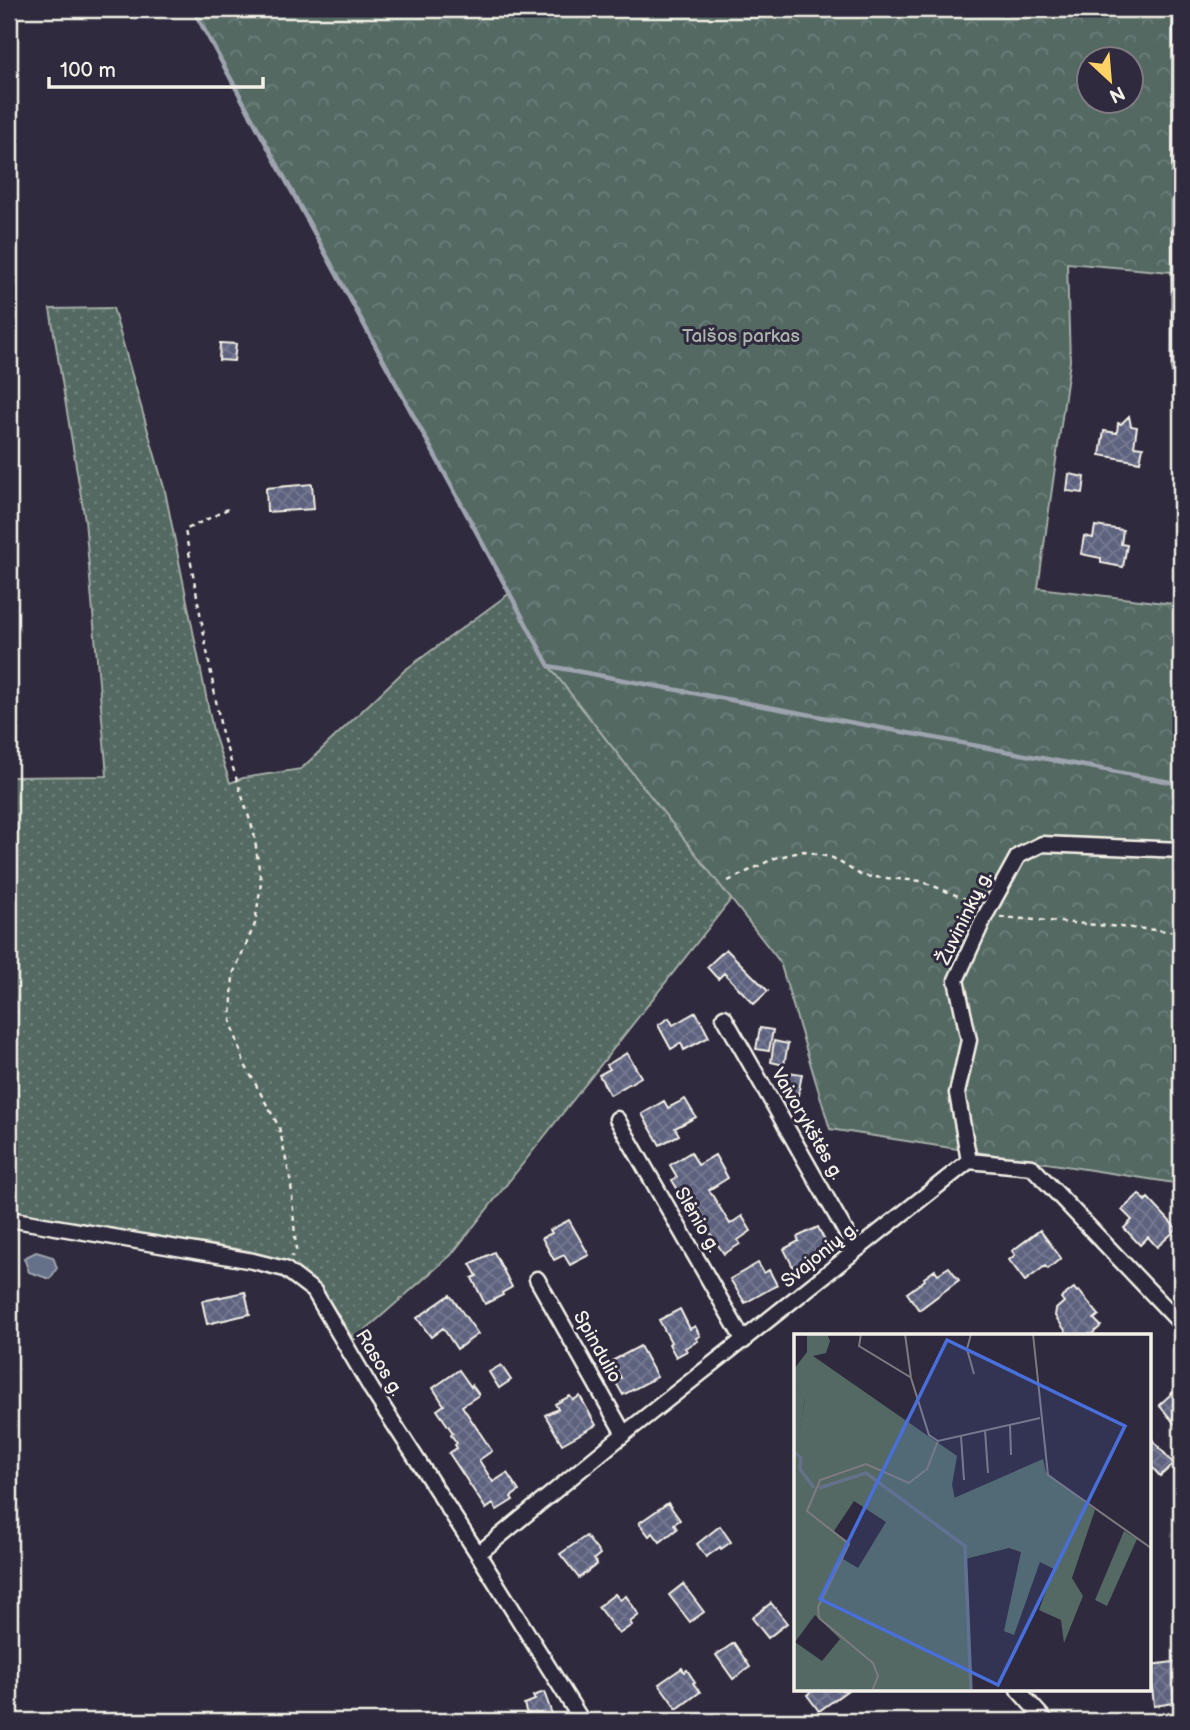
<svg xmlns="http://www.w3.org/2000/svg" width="1190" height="1730" font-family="'Balsamiq Sans',sans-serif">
<defs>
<pattern id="grass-dots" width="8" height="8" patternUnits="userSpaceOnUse" patternTransform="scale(1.75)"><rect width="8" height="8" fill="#546964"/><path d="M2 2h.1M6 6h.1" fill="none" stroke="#6d7f7a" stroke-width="1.8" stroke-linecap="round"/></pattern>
<pattern id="forest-crowns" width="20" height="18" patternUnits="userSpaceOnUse" patternTransform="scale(1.75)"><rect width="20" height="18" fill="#546964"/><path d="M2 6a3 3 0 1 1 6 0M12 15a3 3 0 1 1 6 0" fill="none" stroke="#6d7f7a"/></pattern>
<pattern id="building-cross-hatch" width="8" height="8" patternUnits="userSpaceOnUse" patternTransform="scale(1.75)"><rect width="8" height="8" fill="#5d627f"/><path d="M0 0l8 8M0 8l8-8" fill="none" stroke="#757991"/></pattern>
</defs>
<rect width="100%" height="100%" fill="#2f2a3d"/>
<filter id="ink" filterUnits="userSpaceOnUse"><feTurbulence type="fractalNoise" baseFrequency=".0143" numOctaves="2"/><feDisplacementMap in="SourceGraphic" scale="14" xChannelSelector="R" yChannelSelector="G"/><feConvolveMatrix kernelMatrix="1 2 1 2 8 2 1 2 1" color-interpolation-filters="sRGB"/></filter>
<g filter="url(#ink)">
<path fill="url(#grass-dots)" stroke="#a4ada6" stroke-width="2" d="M113,308l52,183 48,240 17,52 13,-5 58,-9 104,-99 105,-77 39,73 183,232 -281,357 -97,85 -27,-43 -21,-22 -18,-12 -39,-12 -240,-39v-435l98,-1 -22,-256 -35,-211z"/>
<path fill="url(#forest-crowns)" stroke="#a4ada6" stroke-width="2" fill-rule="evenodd" d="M193,9h988v372l-6,-2 -4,-107 -104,-9 3,98 -32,227 143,17v579l-351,-55 -50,-167 -231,-296zM1088,60h42v42h-42z"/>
<path fill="#657188" stroke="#9ea4ae" stroke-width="2" d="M36,1252l17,5 4,11 -7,11 -21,-7 -5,-14z"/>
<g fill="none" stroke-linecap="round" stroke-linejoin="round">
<path stroke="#9ea4ae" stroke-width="4.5" d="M193,9l356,657 632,118"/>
</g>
<path fill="url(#building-cross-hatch)" stroke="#f4f1e8" stroke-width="2" d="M220,343l16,1 -2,17 -15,-1z
M1129,416l2,10 6,1 -3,19 9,1 -3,15 -40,-7 4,-24 13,2 1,-10 3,1z
M1069,474l16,3 -2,16 -16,-2z
M312,484l2,25 -47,3 -1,-24z
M1095,526l28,4 -2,14 6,1 -4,22 -22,-4v-5l-20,-4 3,-18 9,2z
M726,949l42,42 -14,13 -30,-31 -6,6 -11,-12z
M696,1012l13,25 -25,13 -3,-7 -10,6 -13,-24 11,-7 4,7z
M760,1028l13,2 -4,21 -13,-2z
M774,1041l14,3 -4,21 -13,-3z
M627,1053l14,24 -31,18 -11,-20 11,-6 -3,-4z
M788,1072l14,2 -4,21 -14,-2z
M685,1099l11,18 -21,11 4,7 -19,10 -18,-31 22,-13 4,7z
M691,1152l7,13 17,-10 13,23 -19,12 21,34 12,-8 9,15 -13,9 2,4 -16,10 -20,-30 3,-2 -15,-23 -6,4 -14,-23 5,-3 -7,-12z
M1139,1194l6,7 3,-3 29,31 -20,18 -9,-10 -8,8 -16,-17 8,-8 -10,-10z
M569,1220l20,35 -19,10 -6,-10 -10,5 -12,-22 10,-5 -2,-3z
M818,1227l10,20 -15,8 2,4 -21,10 -10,-20 15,-8 -2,-4z
M1040,1230l21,28 -13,11 -3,-3 -20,15 -16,-21 6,-5 -3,-4z
M494,1252l18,35 -10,6 1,2 -18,9 -13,-26 5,-2 -7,-12z
M758,1263l6,10 5,-3 8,15 -32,18 -15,-24z
M949,1267l10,13 -40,30 -12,-17 18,-13 -1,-2 11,-8 3,4z
M1074,1288l3,4 2,-1 20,24 -5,4 7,7 -9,8 -17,2 -8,-3 -12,-17 1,-7 8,-7 -3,-4z
M245,1292l5,22 -43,10 -5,-23z
M450,1295l28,39 -21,15 -14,-21 -12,9 -14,-19z
M680,1309l10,20 5,-3 5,10 -4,2 2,3 -13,7 2,3 -11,6 -7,-13 2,-2 -12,-22z
M640,1346l17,31 -34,18 -8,-14 6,-3 -9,-17z
M501,1365l10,15 -12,8 -10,-16z
M459,1370l12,17 1,-2 7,10 -17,11 30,45 -13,9 14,22 14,-9 12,18 -8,6 2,3 -16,10 -4,-6 -7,5 -37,-56 8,-5 -2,-3 2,-2 -6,-8 2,-2 -16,-23 7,-5 -11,-17z
M1181,1385v46l-22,-26z
M570,1396l3,4 7,-4 16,29 -34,19 -17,-29 13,-6 -3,-5z
M1150,1437l24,27 -14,12 -10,-11z
M668,1503l12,17 -6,4 3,5 -17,13 -7,-9 -4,3 -10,-13z
M720,1526l11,16 -10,7 -1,-2 -14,10 -9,-13z
M586,1536l14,18 -6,5 3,5 -18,14 -19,-24z
M683,1584l21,28 -14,10 -21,-27z
M615,1594l5,6 6,-4 13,19 -9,7 2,3 -13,9 -21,-27z
M771,1603l16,20 -19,15 -16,-20z
M734,1643l16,24 -17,12 -17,-24z
M1181,1661v27l-8,1 1,14 -20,3 -4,-41z
M682,1668l2,4 3,-2 8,12 -2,1 7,9 -23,17 -18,-25z
M813,1690h35l-29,21 -12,-16z
M544,1692l9,25 -11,4h-13l-5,-17 11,-4 -2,-4z"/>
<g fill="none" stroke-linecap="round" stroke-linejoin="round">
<g stroke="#f4f1e8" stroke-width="19">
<path id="street" d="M1181,9l-1,360h1
M724,1017l132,233
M617,1119l127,222
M969,1161l-12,-68 12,-53 -13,-60 29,-64 33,-60 24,-12 139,6
M9,1219l244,42 32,8 29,22 58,99 106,164 104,167
M537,1279l87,155
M478,1554l146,-120 345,-273 63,6 149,157
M1018,1690l28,31"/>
</g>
<path stroke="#f4f1e8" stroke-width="2.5" stroke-dasharray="5 5" stroke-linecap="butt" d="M228,509l-43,21 37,204 32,99 7,50 -6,41 -22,50 -2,47 13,42 35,64 12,56 5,67 -4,7
M728,881l47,-23 29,-7 29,7 29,18 59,5 47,19 7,7
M1000,917l181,15"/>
<use href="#street" stroke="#2f2a3d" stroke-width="14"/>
</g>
</g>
<g text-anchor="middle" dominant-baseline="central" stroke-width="6" stroke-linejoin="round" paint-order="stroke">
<g font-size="19" fill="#acb4ad" stroke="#2f2a3d">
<text x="741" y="336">Talšos parkas</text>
</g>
<g font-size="19" fill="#f4f1e8" stroke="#2f2a3d">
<text transform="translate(965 918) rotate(-64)">Žuvininkų g.</text>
<text transform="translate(807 1124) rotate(60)">Vaivorykštės g.</text>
<text transform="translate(697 1220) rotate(60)">Slėnio g.</text>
<text transform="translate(820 1255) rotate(-39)">Svajonių g.</text>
<text transform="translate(597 1347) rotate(61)">Spindulio</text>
<text transform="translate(379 1363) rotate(59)">Rasos g.</text>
</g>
</g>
<g transform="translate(794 1334)">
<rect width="357" height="357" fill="#2f2a3d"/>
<path d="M249,125l3,13 49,38 -23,68 11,18 -19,47 -3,-23 -22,-10 15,-41 -14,-7 -26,73 -10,-4 17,-79 -12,-4 -44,11 -11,-61zM330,197l13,8 -30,67 -12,-6z" fill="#546964"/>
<path d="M13,0h20l3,7 -4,12 -13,3 144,100 -5,29 13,61 6,145h-177v-229l11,-63 -11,-14v-16l13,-17zM60,167l32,21 -28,46 -15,-9 7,-16 -16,-12zM21,281l25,24 -18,22 -27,-19z" fill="#546964" fill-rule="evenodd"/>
<path d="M0,51l11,13 -10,64h-1z" fill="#546964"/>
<path fill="none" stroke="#657188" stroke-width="3.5" d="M0,118l7,6 -1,11 14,19M25,154l47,-15 99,73 6,145"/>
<path fill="none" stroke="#7e7a81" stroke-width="2" d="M67,0l-2,12 51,31M111,0l6,44 18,57 9,6 102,-23M177,0l-4,15 7,25M239,0l15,141 103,73M216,91l1,30M191,96l3,43M167,102l3,44M78,357l6,-15 -5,-13 -54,-45 -1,-11 31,-63 -42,-33 13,-31 46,-16 43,19 18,-14 11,-28"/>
<path fill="#486fdb" fill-opacity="0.15" stroke="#486fdb" stroke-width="3.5" d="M153,6l178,86 -127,259 -178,-86z"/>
<rect width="357" height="357" fill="none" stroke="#f4f1e8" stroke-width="3.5"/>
</g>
<rect width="1190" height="1730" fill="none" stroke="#2f2a3d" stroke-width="35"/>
<rect x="18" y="18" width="1155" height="1695" fill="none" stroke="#f4f1e8" stroke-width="2.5" filter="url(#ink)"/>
<g transform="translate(1110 80) rotate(154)"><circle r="33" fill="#2f2a3d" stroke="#7e7a81" stroke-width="2"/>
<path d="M0-5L12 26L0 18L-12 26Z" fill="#ffd166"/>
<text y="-10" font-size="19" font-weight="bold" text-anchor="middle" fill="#f4f1e8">N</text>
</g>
<path d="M49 77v10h214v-10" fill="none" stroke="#f4f1e8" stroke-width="3.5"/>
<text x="60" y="77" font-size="21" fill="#f4f1e8" stroke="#2f2a3d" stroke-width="5" paint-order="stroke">100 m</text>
</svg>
